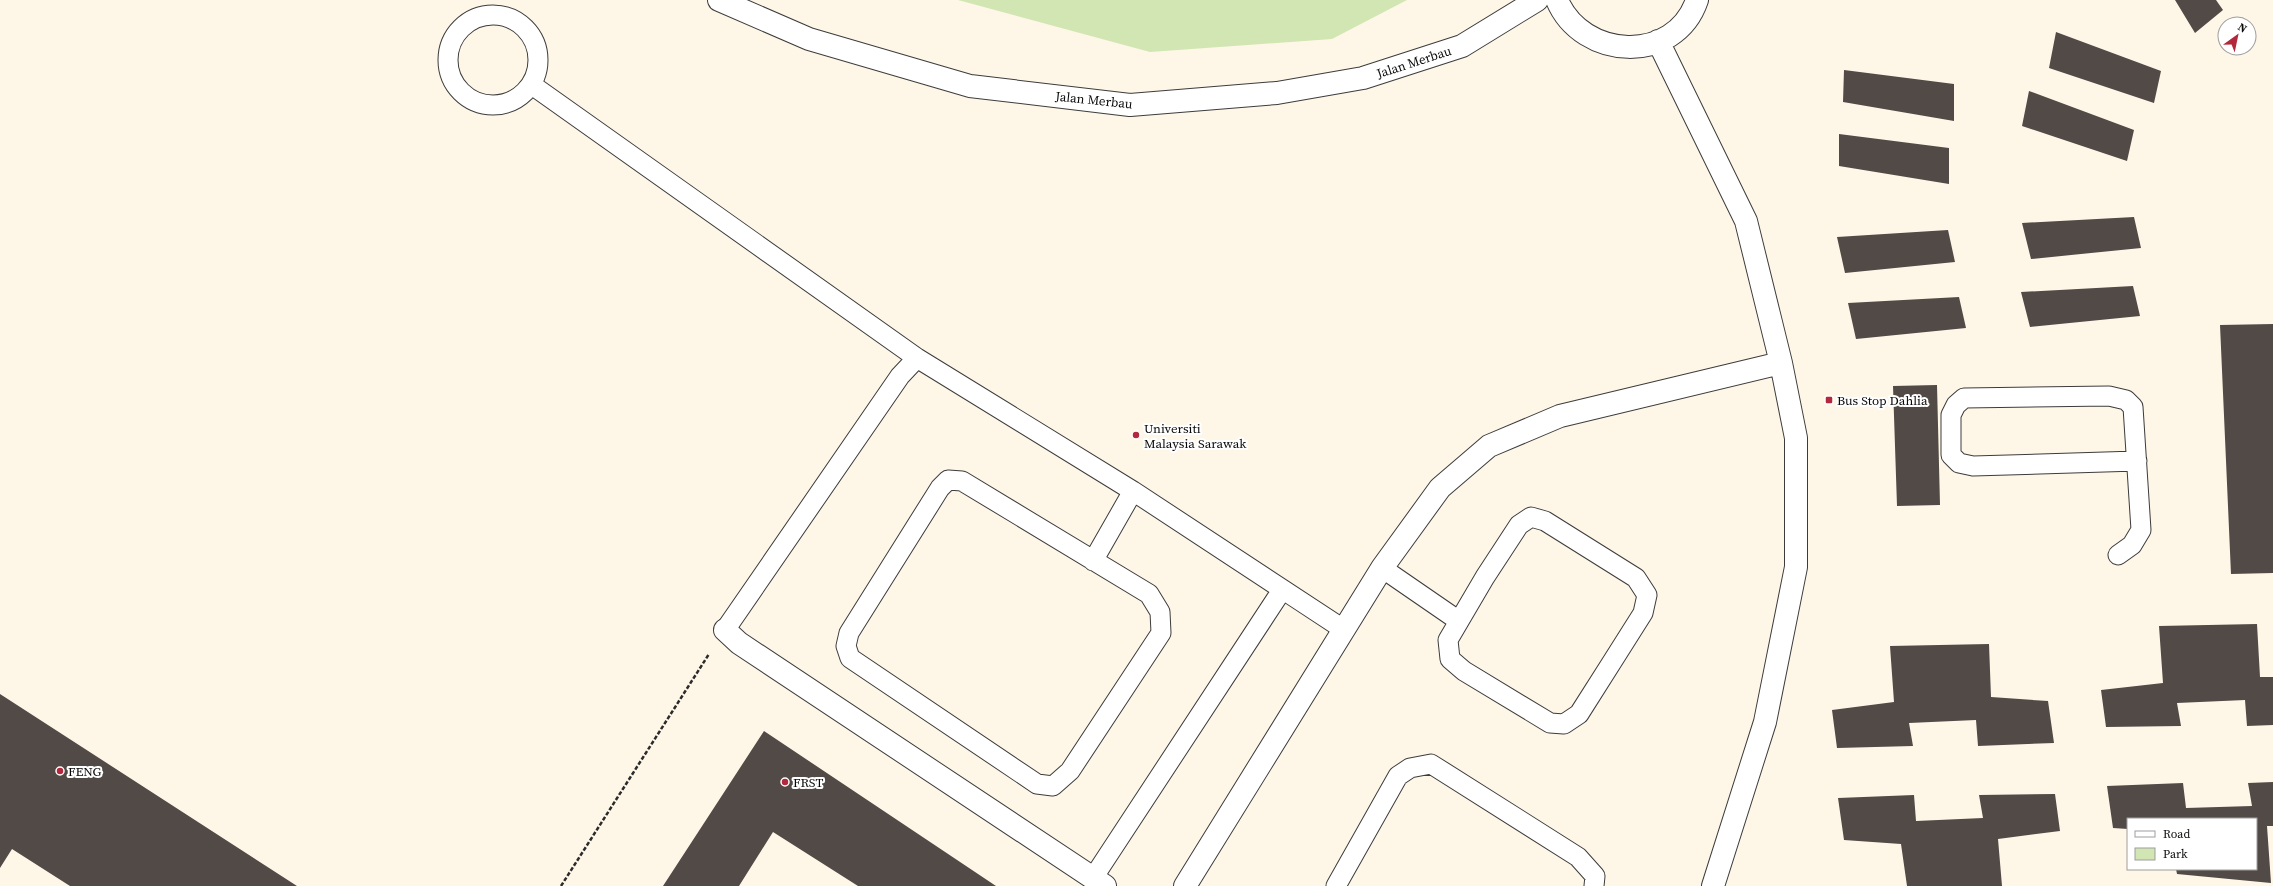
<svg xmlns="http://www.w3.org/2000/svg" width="2273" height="886" font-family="'Source Serif 4',serif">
<rect width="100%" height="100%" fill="#fef7e7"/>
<path fill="#d2e6b3" d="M958,0h449l-75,39 -182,13z"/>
<path fill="#514a46" d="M2175,0h41l7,10 -28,23z
M2056,32l105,39 -7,32 -105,-35z
M1844,70l110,14v37l-111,-19z
M2029,91l105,39 -7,31 -105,-35z
M1839,134l110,14v36l-110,-18z
M2134,217l7,31 -110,11 -9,-36z
M1948,230l7,32 -110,11 -8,-36z
M2133,286l7,30 -110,11 -9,-35z
M1959,297l7,31 -110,11 -8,-36z
M2273,324v249l-42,1 -11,-249z
M1937,385l3,120 -43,1 -4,-120z
M2257,624l3,53h13v48l-26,1 -2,-26 -68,3 4,23 -75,1 -5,-37 62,-7 -4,-57z
M1989,644l2,53 57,4 6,42 -76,3 -2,-26 -67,3 4,23 -76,2 -5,-38 62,-8 -4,-56z
M0,694l297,192h-227l-58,-37 -12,19z
M764,731l232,155h-138l-85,-54 -34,54h-76z
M2273,782v44h-6l4,57 -94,-9 -1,-5h80v-50h-128v10l-15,-1 -6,-42 76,-3 3,25 66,-2 -4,-23z
M2055,794l5,37 -62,8 4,47h-95l-6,-42 -57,-4 -6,-42 76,-3 2,26 67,-3 -4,-23z"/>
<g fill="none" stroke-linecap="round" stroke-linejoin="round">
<g stroke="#3c3c3c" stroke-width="21">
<path id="lane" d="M448 60a45 45 0 1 1 90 0a45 45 0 1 1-90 0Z
M532,85l385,273
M948,480l14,1 187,113 11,18 1,21 -91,138 -17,15 -16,-2 -187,-126 -4,-12 3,-13 91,-145z
M1531,517l14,4 91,57 11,17 -4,18 -31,49 -33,52 -15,10 -14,-1 -86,-52 -14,-12 -2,-19 37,-63 34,-52z
M2118,555l14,-10 9,-15 -8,-123 -7,-7 -17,-4 -145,2 -8,7 -5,10v40l8,8 14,3 164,-5
M1093,561l40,-70
M1382,568l77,53
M725,630l175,-254 17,-18 216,133 210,138
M1093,878l189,-288
M1336,886l62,-110 12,-8 21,-4 147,93 17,19 -1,10"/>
</g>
<g stroke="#3c3c3c" stroke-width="24">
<path id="street" d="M719,0l90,39 161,47 160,19 147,-12 86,-15 99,-32 75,-46
M1557,0c25,60 118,65 140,0
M1658,41l88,180 35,142 15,75v129l-31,155 -52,164
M725,630l14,13 366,243
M1185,886l197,-318 58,-80 49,-42 71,-30 221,-53"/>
</g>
<path stroke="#2b2b2b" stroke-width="2.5" stroke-dasharray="4 2" stroke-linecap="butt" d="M561,886l148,-232"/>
<use href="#lane" stroke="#fff" stroke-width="19"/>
<use href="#street" stroke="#fff" stroke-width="22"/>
</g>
<g fill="#b2283c" stroke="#fff" stroke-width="1.5">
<rect x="1825" y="396" width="8" height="8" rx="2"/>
<circle cx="1136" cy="435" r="4"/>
<circle cx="60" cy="771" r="4"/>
<circle cx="785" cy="782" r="4"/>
</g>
<g text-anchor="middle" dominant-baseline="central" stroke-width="4" stroke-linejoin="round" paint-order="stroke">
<g font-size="13" fill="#090909" stroke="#fff">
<text transform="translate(1414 62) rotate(-18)">Jalan Merbau</text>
<text transform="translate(1094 100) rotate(6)">Jalan Merbau</text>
</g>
<g font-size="13" fill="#090909" stroke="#fff" text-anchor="start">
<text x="1837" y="400">Bus Stop Dahlia</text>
<text x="1144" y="428">Universiti<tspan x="1144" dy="15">Malaysia Sarawak</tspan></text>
<text x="68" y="771">FENG</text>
<text x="793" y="782">FRST</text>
</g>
</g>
<rect x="2127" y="818" width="130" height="52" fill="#ffffff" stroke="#9d9d9d"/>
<rect x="2135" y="831" width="20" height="6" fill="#ffffff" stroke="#9d9d9d"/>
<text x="2163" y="838" font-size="12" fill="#090909">Road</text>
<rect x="2135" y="848" width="20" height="12" fill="#d2e6b3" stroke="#9d9d9d"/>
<text x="2163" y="858" font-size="12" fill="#090909">Park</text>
<g transform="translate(2237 36) rotate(33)"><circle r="19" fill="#ffffff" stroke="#9d9d9d"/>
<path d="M0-3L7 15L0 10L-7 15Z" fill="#b2283c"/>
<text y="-6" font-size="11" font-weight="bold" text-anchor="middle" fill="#090909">N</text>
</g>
</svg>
